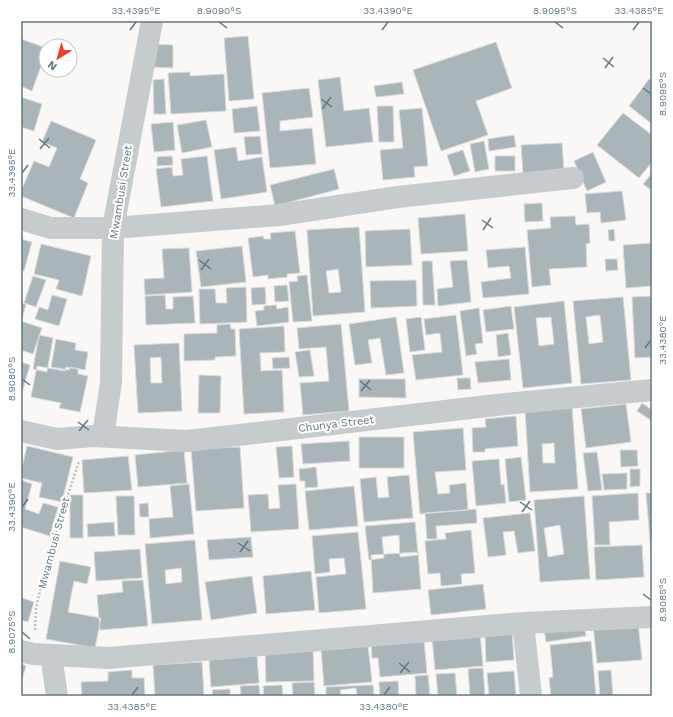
<svg xmlns="http://www.w3.org/2000/svg" width="673" height="717" font-family="'Work Sans',sans-serif">
<rect width="100%" height="100%" fill="#f9f8f6"/>
<path fill="#aab5ba" stroke="#dadad8" fill-rule="evenodd" d="M248,36l6,63 -25,2 -5,-63z
M21,39l25,9v4l-14,39 -11,-5z
M496,42l16,46 -36,13 12,34 -47,16 -28,-81z
M152,44l21,1v23l-22,-1z
M190,72v4l34,-2 2,37 -55,3 -3,-41z
M340,77l4,34 25,-3 4,34 -47,5 -8,-67z
M164,79l2,35h-12l-1,-34z
M649,79l3,3v42l-23,-18z
M402,82l2,12 -28,3 -2,-11z
M309,88l4,29 -33,4v10l32,-3 4,36 -46,4 -8,-75z
M21,97l21,7 -8,27 -13,-4z
M257,106l3,25 -26,2 -2,-24z
M377,106h16l1,36h-15z
M422,108l6,58 -14,1 1,10 -32,3 -3,-30 23,-2 -4,-38z
M623,113l29,22v27l-13,16 -42,-33z
M206,120l6,27 -30,6 -5,-28z
M51,121l45,19 -16,39 8,4 -14,35 -53,-22v-5l13,-30 15,6 8,-19 -15,-6z
M173,122l2,28 -21,2 -3,-28z
M514,135l2,12 -27,4 -1,-12z
M260,136l2,18 -16,1 -2,-18z
M484,141l5,28 -14,3 -5,-28z
M562,143l2,28 -41,2 -2,-28z
M236,147l2,14 24,-4 5,35 -46,7 -7,-49z
M463,150l7,21 -16,5 -7,-21z
M593,152l13,30 -19,9 -13,-30z
M172,156l1,9 -16,1v-9z
M207,156l6,45 -52,6 -5,-38 16,-2 1,9 10,-1 -2,-16z
M495,156h20v15h-20z
M334,169l5,20 -64,17 -5,-21z
M652,173v18l-9,-7z
M622,191l4,29 -25,3 -1,-11 -13,1 -2,-19z
M542,203l1,18 -18,1 -1,-18z
M465,214l3,37 -47,3 -3,-36z
M575,216l1,9 13,-1 1,19 -4,1 1,23 -38,2 2,16 -19,2 -5,-57 24,-2 -1,-11z
M359,227l6,85 -52,4 -6,-86zM338,269l3,23 -12,1 -3,-22z
M410,229l2,36 -46,2 -1,-36z
M614,229l1,12h-6l-1,-11z
M295,231l5,42 -13,1v3l-19,2v-4l-15,2 -5,-39 15,-2 1,3h7l-1,-6z
M21,239l11,3 -8,29 -3,-1z
M652,243v43l-26,2 -3,-43z
M41,244l50,12 -9,40 -26,-7 3,-9 -25,-6z
M242,246l4,36 -45,5 -5,-36z
M525,247l4,47 -46,4 -2,-16 30,-4 -2,-12 -21,2 -2,-18z
M189,248l3,44 -47,3 -1,-16 20,-1 -2,-29z
M605,259h12l1,11 -12,1z
M467,260l4,42 -33,4 -1,-17 16,-2 -3,-26z
M422,261h10l3,44h-12z
M307,275l5,46 -19,1 -4,-40 9,-1 -1,-5z
M33,276l13,4 -10,27 -12,-4z
M416,280l1,26 -46,2 -1,-27z
M287,285l2,16 -14,1 -1,-16z
M246,287l1,35 -47,2 -1,-35h16l1,14h11l-1,-15z
M265,287l1,17 -14,1 -1,-17z
M52,295l15,4 -8,27 -24,-7 4,-12 9,3z
M165,295l1,14h7v-12l20,-1 2,27 -49,2 -1,-29z
M652,296v61l-17,1 -3,-61z
M623,297l8,83 -50,4 -8,-83zM600,315l3,27 -14,2 -3,-27z
M564,301l8,82 -49,5 -9,-81zM551,317l3,27 -15,2 -3,-28z
M21,303l5,1 -4,15h-1z
M276,305l1,4 11,-2 1,15 -32,4 -2,-15 9,-1v-4z
M511,306l3,23 -28,3 -3,-22z
M479,308l4,35 -8,1 2,10 -11,2 -6,-45z
M456,315l7,60 -47,5 -4,-25 30,-3 -2,-19 -14,2 -2,-16z
M396,317l8,56 -18,2 -6,-37 -12,2 4,23 -17,2 -6,-41z
M421,317l4,33 -15,2 -4,-33z
M21,321l21,7 -9,26 -12,-4z
M230,324l1,5h4l1,27 -21,1v3l-31,1v-27l33,-1v-8z
M341,324l8,87 -46,4 -3,-32 29,-2 -3,-34 -27,2 -2,-21z
M284,326l1,26 -25,1 1,18 21,-1 2,42 -40,2 -5,-85z
M508,333l3,22 -13,2 -2,-22z
M39,335l14,3 -6,34 -14,-3z
M56,339l20,4 -1,7 13,2 -3,18 -15,-3 -1,3 -18,-3z
M179,343l3,68 -44,2 -4,-68zM161,357l1,26h-11l-1,-25z
M310,350l4,26 -15,1 -4,-25z
M289,357l1,11 -17,1 -1,-11z
M509,359l2,21 -33,3 -3,-21z
M21,362l9,3 -9,31z
M37,366l28,5 1,-4 12,2v5l10,2 -8,36 -21,-4 2,-5 -30,-6z
M199,375l22,1 -1,37h-22z
M457,378h13l1,11 -13,1z
M359,379h46l1,19 -47,-1z
M642,403l10,7v11l-15,-10z
M626,404l5,38 -45,6 -5,-39z
M572,407l6,82 -48,3 -5,-83zM554,443l1,20h-12l-1,-19z
M516,416l2,30 -33,3v3h-12l-1,-24 14,-1 -1,-8z
M463,428l3,42 -31,2 3,22 12,-1 -1,-8 17,-2 2,27 -48,4 -7,-82z
M359,437h45v31h-45z
M349,441l1,20 -47,3 -2,-20z
M27,446l46,11 -11,45 -23,-5 3,-14 -21,-5v-6z
M292,446l2,31 -15,1 -3,-31z
M240,447l4,61 -48,3 -5,-62z
M184,450l3,33 -49,4 -3,-32z
M620,450h17l1,16 -17,1z
M597,452l5,38 -14,1 -5,-38z
M128,456l4,34 -48,3 -2,-33z
M521,457l5,43 -17,2 -4,-43z
M499,459l2,26 3,-1 2,19 -30,3 -4,-45z
M316,467l2,20 -13,1v-7h-5l-1,-12z
M630,469h10v17l-10,1z
M627,473v16l-23,1 -2,-16z
M409,475l4,43 -49,4 -4,-43 16,-2 2,21 11,-1 -2,-20z
M21,480l11,4 -7,25 14,5 4,-11 15,4 -8,29 -29,-9z
M189,484l5,50 -44,4 -1,-19 24,-2 -3,-31z
M296,484l3,45 -48,3 -3,-37 20,-1 1,15 11,-1 -2,-23z
M354,486l4,40 -49,4 -4,-39z
M638,493l1,27 -30,2 1,23h-15l-3,-49z
M646,493h6v73z
M70,495h13v43h-13z
M116,496h18l1,39h-17z
M584,496l6,83 -50,3 -6,-82zM560,525l4,29 -16,3 -4,-29z
M148,503l1,14h-9l-1,-13z
M476,509l1,14 -41,3 1,13h-10l-2,-26z
M530,513l5,38 -17,2 -4,-22 -11,1 3,23 -18,2 -5,-39z
M114,522l1,14 -27,1 -1,-13z
M415,522l3,33 -18,2 -1,-22 -17,2 2,21 -15,2 -4,-34z
M471,530l4,43 -14,1 1,10 -21,2 -1,-13 -12,1 -3,-33 21,-2 -1,-6z
M358,532l8,77 -47,4 -3,-36 30,-3 -2,-16 -15,1 1,13 -15,2 -3,-38z
M251,537l2,20 -44,3 -2,-20z
M195,540l7,80 -50,4 -7,-80zM181,568l1,14 -16,2 -1,-14z
M642,545l2,32 -48,3 -2,-33z
M140,549l2,29 -46,3 -2,-29z
M418,552l3,37 -48,4 -2,-38z
M60,561l31,6 -4,17 -13,-3 -6,31 33,6 -6,30 -49,-9z
M311,571l4,39 -49,4 -3,-38z
M252,576l5,37 -46,7 -6,-38z
M143,580l5,46 -48,4 -3,-35 26,-3 -1,-11z
M483,584l3,25 -55,6 -3,-25z
M22,598l12,4 -6,20 -7,-2z
M638,622l4,38 -45,3 -4,-38z
M584,624l2,12 -40,6 -2,-13z
M512,632l2,28 -28,2 -1,-29z
M480,634l3,32 -48,4 -3,-32z
M424,640l3,33 -47,4 -2,-19h-6l-1,-14z
M591,641l5,55h-45l-2,-18 4,-1 -3,-32z
M368,645l4,37 -48,4 -3,-37z
M313,650l1,31 -48,1 -1,-31z
M257,656l2,27 -48,4 -2,-27z
M202,662l2,34h-49l-2,-31z
M21,664l5,2 -5,17z
M483,668l2,28h-23l8,-1 -2,-26z
M132,670v8h12l1,18h-63l-1,-14 27,-1v-9z
M611,670l2,26h-13l-2,-25z
M514,671l2,25h-27l-2,-23z
M455,673l2,23h-19l-2,-22z
M428,675l2,21h-14l-1,-20z
M398,681l1,15h-19l-1,-14z
M314,682l1,14h-22l-1,-13z
M259,685l1,11h-19l-1,-10z
M282,685l1,11h-19l-1,-10z
M373,685l1,11h-19h2l-1,-8 -16,2 1,6h-15v-9z
M230,689v7h-17l-1,-6z"/>
<g fill="none" stroke-linecap="round" stroke-linejoin="round">
<path stroke="#bdc1c3" stroke-width="2.5" stroke-dasharray="2 2" stroke-linecap="butt" d="M35,630l1,-22 12,-51 31,-96"/>
<path stroke="#c6cbce" stroke-width="22" d="M21,219l30,9h62l166,-13 119,-18 175,-19
M21,431l36,8 36,-3 94,5 318,-37 147,-14
M103,436l8,-54 2,-154 39,-207
M523,623l8,73
M21,651l12,3 75,4 415,-35 129,-6
M51,655l6,41"/>
</g>
<path fill="none" stroke="#627783" stroke-width="1.5" d="M219,22l8,6M555,22l8,6M130,30l6,-8M382,30l6,-8M633,30l6,-8M603,58l11,9M605,68l8,-11M643,88l8,6M321,99l11,8M322,109l9,-12M39,139l11,9M40,149l9,-11M22,173l6,-8M482,220l11,8M483,230l8,-12M199,260l12,9M201,270l8,-11M645,348l6,-8M22,379l8,6M360,381l11,9M361,391l9,-11M78,422l11,8M79,431l9,-11M520,502l12,8M22,507l6,-8M522,512l8,-11M238,543l12,8M240,552l8,-11M643,594l8,6M22,632l8,7M399,663l11,9M400,673l9,-11M132,695l6,-8M384,695l6,-8"/>
<g text-anchor="middle" dominant-baseline="central" stroke-width="4" stroke-linejoin="round" paint-order="stroke">
<g font-size="11" fill="#627783" stroke="#fff">
<text transform="translate(121 192) rotate(-81)">Mwambusi Street</text>
<text transform="translate(336 424) rotate(-7)">Chunya Street</text>
<text transform="translate(54 543) rotate(-75)">Mwambusi Street</text>
</g>
</g>
<rect width="673" height="717" fill="none" stroke="#ffffff" stroke-width="44"/>
<g transform="translate(58 58) rotate(217)"><circle r="19" fill="#ffffff" stroke="#c0c9cd"/>
<path d="M0-3L7 15L0 10L-7 15Z" fill="#ed3f21"/>
<text y="-6" font-size="11" font-weight="bold" text-anchor="middle" fill="#627783">N</text>
</g>
<rect x="22" y="22" width="629" height="673" fill="none" stroke="#627783" stroke-width="1.5"/>
<g font-size="10" text-anchor="middle" fill="#627783">
<text x="136" y="14">33.4395°E</text>
<text x="219" y="14">8.9090°S</text>
<text x="388" y="14">33.4390°E</text>
<text x="555" y="14">8.9095°S</text>
<text x="639" y="14">33.4385°E</text>
<text transform="translate(662 94) rotate(-90)" y="4">8.9095°S</text>
<text transform="translate(11 173) rotate(-90)" y="4">33.4395°E</text>
<text transform="translate(662 340) rotate(-90)" y="4">33.4380°E</text>
<text transform="translate(11 379) rotate(-90)" y="4">8.9080°S</text>
<text transform="translate(11 507) rotate(-90)" y="4">33.4390°E</text>
<text transform="translate(662 600) rotate(-90)" y="4">8.9085°S</text>
<text transform="translate(11 632) rotate(-90)" y="4">8.9075°S</text>
<text x="132" y="710">33.4385°E</text>
<text x="384" y="710">33.4380°E</text>
</g>
</svg>
